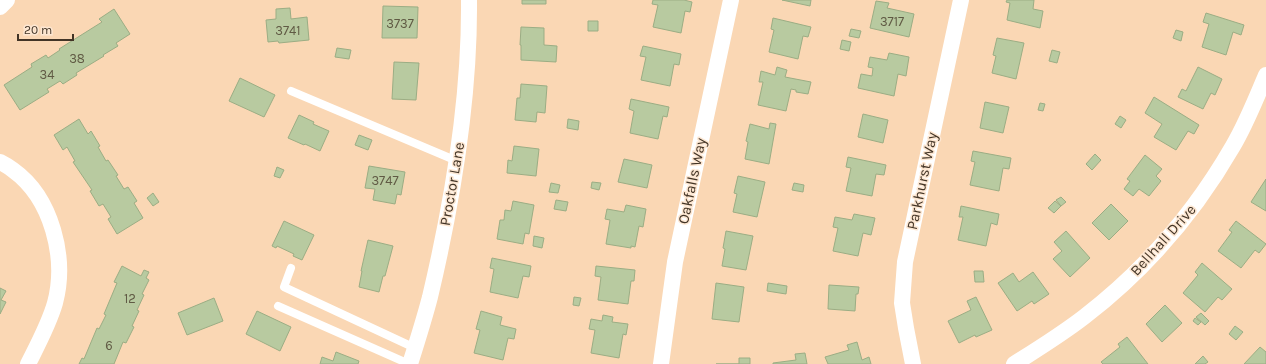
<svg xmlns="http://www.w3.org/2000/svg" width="1266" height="364" font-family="Karla,sans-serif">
<rect width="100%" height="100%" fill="#fad7b4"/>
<path fill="#b8caa0" stroke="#9bad84" d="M522,0h24v4h-24z
M653,0h31l8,2 -2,10 -5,-1 -4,22 -28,-6 5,-22 -6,-1z
M782,0h29l-1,6z
M1007,0h27l-1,9 10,2 -3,17 -33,-8 3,-17 -4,-1z
M876,1l13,2 -2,5 27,6 -5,23 -39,-9z
M383,6l35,1 -1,31h-35z
M290,8l1,11 16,-2 2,23 -30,3 -1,-2 -10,1 -2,-22 10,-1v-10z
M114,9l16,25 -14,9 2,3 -15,9 1,1 -28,17 1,2 -14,9 -3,-3 -13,8 2,3 -29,18 -16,-25 28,-18 -1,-3 15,-9 2,3 12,-8 -1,-1 43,-27 -3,-3z
M1206,13l38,12 -3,10 -8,-3 -7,23 -24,-8 7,-23 -6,-2z
M773,18l38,9 -3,10 -5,-1 -5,23 -29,-7 5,-22 -3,-1z
M588,21h10v10h-10z
M521,27l23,1v17l13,1 -1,16 -35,-2v-15h-1z
M851,29l10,2 -2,7 -10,-2z
M1176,30l7,2 -2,9 -8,-3z
M997,38l27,5 -8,36 -24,-6 4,-17 -3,-1z
M842,40l9,2 -2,9 -9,-2z
M643,46l38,8 -2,11 -5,-1 -4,22 -29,-6 5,-23 -6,-1z
M337,48l14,2 -2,9 -14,-2z
M1052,50l8,2 -3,11 -8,-2z
M889,53l20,4 -3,19 -8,-2 -4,22 -36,-8 3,-14 11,2 1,-8 -5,-1 2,-10 17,3z
M394,62l25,1 -3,37 -24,-1z
M777,67l10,3 -2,7 26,5 -3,12 -12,-2v-2l-5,-1 -5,22 -28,-6 5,-23h-4l2,-11 14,4z
M1198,67l24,12 -7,16 -4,-2 -8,16 -25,-12 4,-8 4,2z
M240,78l35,17 -11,22 -35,-16z
M521,84l26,2 -2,27 -8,-1 -1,10 -21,-2 2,-22h3z
M1154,97l45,28 -5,9 -6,-3 -12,19 -22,-13 8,-13 -17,-11z
M631,99l38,8 -2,10 -4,-1 -5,23 -28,-6 4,-22 -5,-2z
M985,102l24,5 -6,26 -23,-5z
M1040,103l5,1 -2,7 -5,-1z
M863,114l25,6 -5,23 -25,-6z
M299,115l15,7 -1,2 16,7 -9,20 -15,-7 -1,1 -16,-7z
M1120,116l6,4 -5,8 -6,-4z
M79,119l9,15 3,-3 9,15 -2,1 8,14 2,-1 10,15 -2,1 8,13 4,-2 9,14 -3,2 9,15 -26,16 -9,-15 3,-2 -8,-13 -4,2 -9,-15 2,-1 -19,-28 2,-1 -8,-14 -4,3 -9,-15z
M568,119l11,2 -1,9 -11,-2z
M770,123l6,1 -7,40 -24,-5 3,-17 -2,-1 4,-17 19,5z
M359,135l13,5 -4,10 -13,-5z
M514,146l25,3 -3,27 -29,-3 1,-13 4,1z
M973,151l38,7 -2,11 -6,-1 -4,23 -29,-6 5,-23 -4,-1z
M1095,154l6,6 -9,10 -6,-6z
M1145,155l17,14 -6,7 5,5 -12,15 -10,-7 -6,7 -9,-7 6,-8 -3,-2z
M848,157l38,8 -2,10 -8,-1 -4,22 -26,-5 5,-23 -5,-1z
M624,159l28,6 -5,23 -29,-6z
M369,166l36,6 -4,23 -4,-1 -2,10 -22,-4 2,-11 -10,-1z
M277,167l7,3 -4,8 -6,-2z
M738,176l27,6 -8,35 -24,-5 4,-18 -3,-1z
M1266,179v32l-15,-9z
M592,182l9,1 -2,7 -8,-2z
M551,183l9,2 -2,8 -9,-1z
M794,183l10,2 -1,7 -11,-2z
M153,193l6,9 -6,4 -6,-8z
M1061,197l5,5 -5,4 -5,-6z
M556,200l12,2 -2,9 -12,-2z
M513,201l21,4 -5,29 -4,-1 -2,11 -26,-5 3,-19h4l1,-10 6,1z
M1055,201l6,5 -7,7 -6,-5z
M1111,204l17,17 -19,19 -17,-17z
M626,205l20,4 -3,18 -4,-1 -4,21 -4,-1v2l-25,-4 4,-24 -5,-1 2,-10 17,3z
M961,206l38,8 -2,11 -6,-2 -5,23 -28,-6 5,-23h-4z
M854,214l21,4 -4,17 -8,-2 -5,23 -25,-5 5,-23 -5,-1 2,-10 17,3z
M284,221l30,14 -12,25 -9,-4 1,-2 -17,-8 -1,2 -4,-2z
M1236,221l30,23 -7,9 -4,-3 -14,18 -23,-17 14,-19 -3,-2z
M726,231l27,5 -7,34 -24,-4 3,-17 -2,-1z
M1066,231l24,27 -20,19 -17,-18 9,-8 -8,-9z
M534,236l10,2 -2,10 -9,-2z
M368,240l25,6 -8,30h-2l-4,16 -20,-5 3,-16h-1z
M492,258l39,8 -2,11 -6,-1 -5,22 -28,-6 4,-23 -4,-1z
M1202,263l30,26 -10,11 -4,-3 -13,15 -22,-19 15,-18 -3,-3z
M122,266l19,10 3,-6 5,2 -3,6 3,2 -7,14 2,1 -7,15 2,1 -7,15 2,1 -8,16 -3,-1 -9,22h-35l3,-6 2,1 13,-31 2,1 7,-14 -2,-1 13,-31 -3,-1z
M596,266l39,4 -1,11h-3l-3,23 -30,-4 3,-23 -6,-1z
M974,271h9l1,11h-9z
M1033,272l16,22 -15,10 -2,-3 -15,10 -19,-28 15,-10 6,9z
M716,283l28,4 -5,35 -27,-3z
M768,283l19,3 -1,8 -19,-3z
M829,285l30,2 -1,7h-2l-1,17 -27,-2z
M0,288l6,3 -5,9 5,2 -6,12z
M574,297l7,1 -2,8 -6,-1z
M976,297l16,33 -16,7 -1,-2 -16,8 -11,-22 23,-11 -4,-9z
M214,298l9,23 -36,14 -9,-22z
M1165,305l17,18 -20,19 -16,-18z
M257,311l34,16 -11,24 -34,-17z
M481,311l21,6 -2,8 16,4 -2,10 -6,-1 -5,22 -29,-7 6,-23 -4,-1z
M1201,313l8,8 -4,4 -9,-8z
M603,315l10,2 -1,5 16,2 -2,11 -3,-1 -4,24 -28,-5 4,-23 -6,-1 2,-10 11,2z
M1195,318l6,4 -3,3 -5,-4z
M1235,326l8,6 -7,8 -7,-6z
M1127,337l21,27h-45l-2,-2 19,-15 -2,-3z
M857,342l5,18 7,-3 2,7h-43l-3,-7 24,-7 -2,-5z
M1260,347l6,5v12h-22z
M336,352l23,9 -1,3h-38l2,-7 11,4z
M805,353l2,11h-34v-1l23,-3 -1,-6z
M1203,356l5,6 -3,2h-10z
M739,358h11v6h-34h23z"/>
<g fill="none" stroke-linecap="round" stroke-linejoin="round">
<path stroke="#fff" stroke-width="8" d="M291,91l166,70
M291,268l-7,19 131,61
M278,306l131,58"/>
<path stroke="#fff" stroke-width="16" d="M0,7l7,-7
M0,162c4,2 9,5 13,8 39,28 54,88 42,133 -6,21 -17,41 -27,61
M410,364c7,-22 14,-44 20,-67 23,-97 40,-197 39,-297
M661,364l14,-102 56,-262
M913,364l-7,-36 -4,-25 3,-41 56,-262
M1014,364c24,-15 48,-30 70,-47 60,-46 111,-105 149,-171 13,-22 23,-47 33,-71"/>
</g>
<g text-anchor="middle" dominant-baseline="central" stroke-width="3" stroke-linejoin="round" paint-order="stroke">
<g font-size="13" fill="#605a44">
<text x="892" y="21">3717</text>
<text x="400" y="23">3737</text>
<text x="288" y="30">3741</text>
<text x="77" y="58">38</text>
<text x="47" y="74">34</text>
<text x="385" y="180">3747</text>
<text x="130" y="298">12</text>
<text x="109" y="345">6</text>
</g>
<g font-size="15" fill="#423426" stroke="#fde7d2">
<text transform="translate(692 181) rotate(-78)">Oakfalls Way</text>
<text transform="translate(922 181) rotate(-78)">Parkhurst Way</text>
<text transform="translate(452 184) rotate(-80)">Proctor Lane</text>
<text transform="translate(1163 240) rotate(-48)">Bellhall Drive</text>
</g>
</g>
<path d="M18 34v6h55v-6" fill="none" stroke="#423426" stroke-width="2"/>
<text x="24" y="34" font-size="12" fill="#423426" stroke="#fde7d2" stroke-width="3" paint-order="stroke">20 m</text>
</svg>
